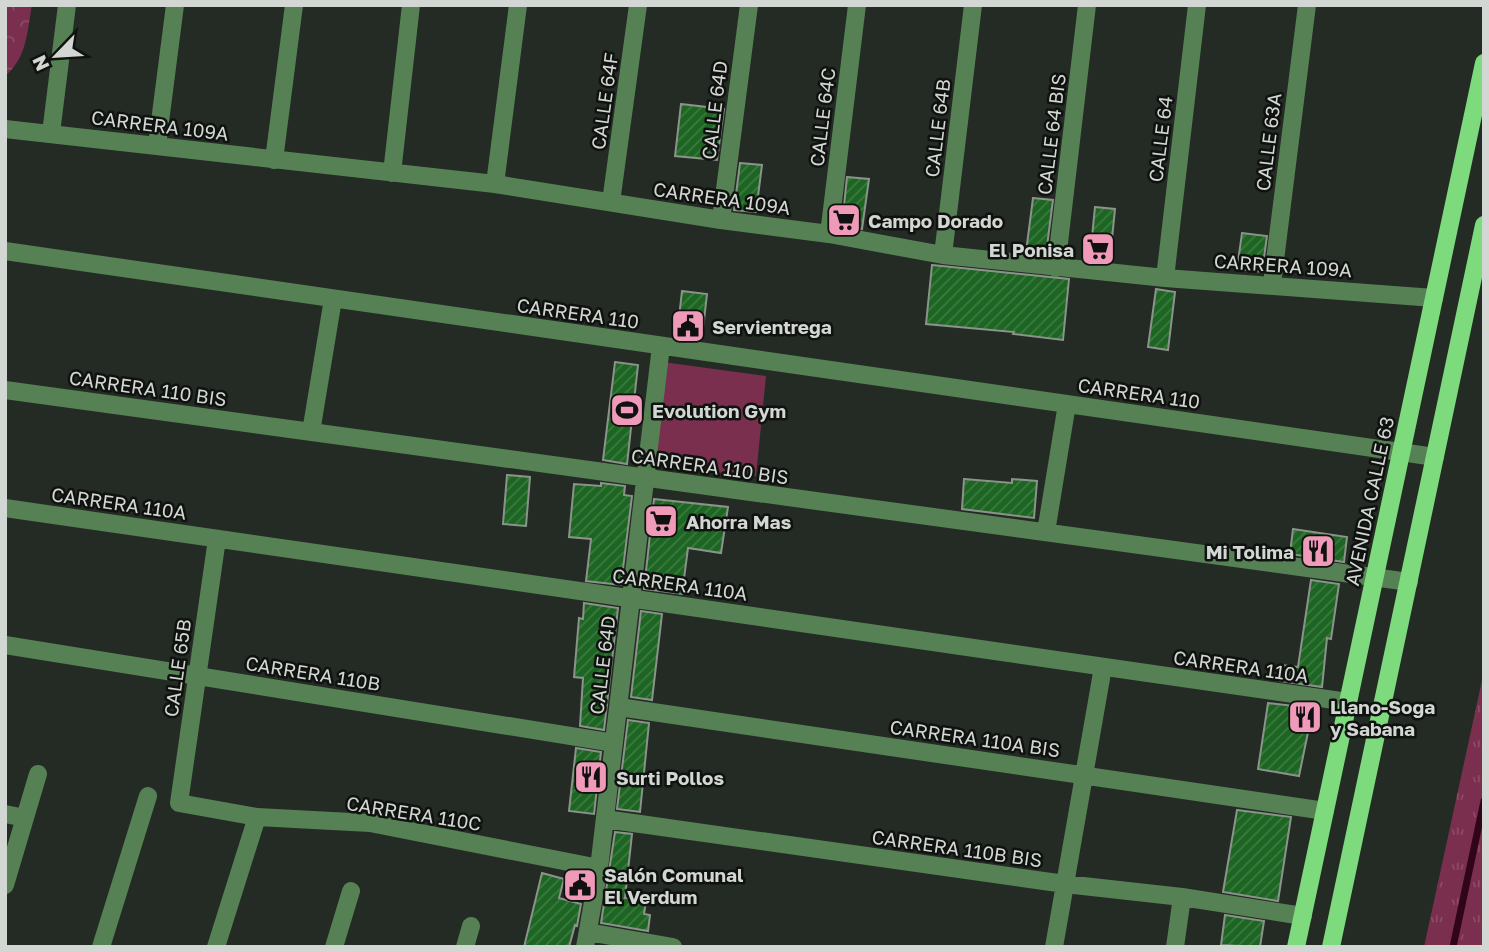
<svg xmlns="http://www.w3.org/2000/svg" width="1489" height="952" font-family="'Golos Text',sans-serif">
<defs>
<pattern id="grass-tufts" width="24" height="20" patternUnits="userSpaceOnUse" patternTransform="scale(1.75)"><rect width="24" height="20" fill="#7a2f4e"/><path d="M3 7l-1-3M5 7V3M7 7l1-3M15 17l-1-3M17 17v-4M19 17l1-3" fill="none" stroke="#8c4c67"/></pattern>
<pattern id="forest-crowns" width="20" height="18" patternUnits="userSpaceOnUse" patternTransform="scale(1.75)"><rect width="20" height="18" fill="#7a2f4e"/><path d="M2 6a3 3 0 1 1 6 0M12 15a3 3 0 1 1 6 0" fill="none" stroke="#8c4c67"/></pattern>
<pattern id="building-hatch" width="6" height="6" patternUnits="userSpaceOnUse" patternTransform="scale(1.75)"><rect width="6" height="6" fill="#1d6522"/><path d="M-1 1l2-2M0 6l6-6M5 7l2-2" fill="none" stroke="#3d7a41"/></pattern>
</defs>
<rect width="100%" height="100%" fill="#242a24"/>
<path fill="url(#grass-tufts)" d="M1484,671v276h-60z"/>
<path fill="url(#forest-crowns)" d="M5,5h27c-5,27 -5,53 -27,71z"/>
<path fill="#7a2f4e" d="M663,362l103,14 -10,100 -105,-10z"/>
<g fill="none" stroke-linecap="round" stroke-linejoin="round">
<path stroke="#310519" stroke-width="7" d="M1453,947l31,-146"/>
</g>
<path fill="url(#building-hatch)" stroke="#8b938b" stroke-width="2" d="M681,104l43,5 -7,51 -42,-4z
M740,163l22,2 -6,47 -22,-2z
M847,177l22,2 -7,50 -20,-4z
M1033,198l20,2 -7,54 -20,-2z
M1095,207l20,2 -5,50 -20,-2z
M1242,233l25,3 -5,36 -25,-3z
M932,265l137,14 -6,61 -50,-6 1,-2 -88,-8z
M1156,289l19,3 -7,58 -20,-3z
M682,291l25,3 -5,44 -25,-3z
M615,362l23,3 -11,99 -24,-4z
M507,475l23,2 -4,49 -23,-2z
M964,479l48,4v-4l25,2 -3,37 -72,-9z
M601,483l24,3 -1,9 8,1 -11,89 -35,-4 5,-42 -22,-2 5,-53 27,2z
M654,499l74,8 -7,46 -33,-5 -6,46 -38,-5z
M1293,529l54,8 -3,25 -54,-8z
M1311,580l28,4 -8,55 -4,-1 -5,49 -42,-6 2,-16 16,2z
M584,603l34,5 -14,122 -24,-4 3,-48 -9,-1 5,-59 4,1z
M641,611l21,3 -10,86 -21,-3z
M1268,703l45,5 -14,68 -41,-7z
M628,720l21,3 -9,89 -23,-3z
M576,748l25,4 -7,62 -25,-3z
M1237,810l54,7 -13,84 -55,-9z
M615,832l17,2 -7,64 21,3 -2,13 6,1 -2,16 -47,-8z
M542,873l22,6 -5,19 22,6 -4,22 -2,-1 -6,22h-45z
M1225,915l39,6 -4,26 -39,-2z"/>
<g fill="none" stroke-linecap="round" stroke-linejoin="round">
<path stroke="#558155" stroke-width="18" d="M5,129l490,55 226,36 108,14 114,21 222,23 269,20
M51,133l16,-128
M157,145l18,-140
M274,160l20,-155
M392,173l19,-168
M495,184l23,-179
M611,202l27,-197
M721,220l28,-215
M829,234l28,-229
M5,251l1430,206
M943,255l30,-250
M1056,268l31,-263
M1165,278l32,-273
M1272,284l35,-279
M5,390l1404,192
M311,432l22,-133
M5,508l1343,194
M1046,532l21,-128
M217,539l-38,264 78,14 113,6 229,45
M5,645l609,98
M619,707l706,104
M5,814l20,4
M605,819l460,65 117,13 121,19
M5,885l33,-111
M588,932l85,15
M101,947l47,-151
M216,947l41,-130
M334,947l17,-56
M465,947l6,-21
M585,947l14,-79 62,-522
M1054,947l49,-280
M1175,947l7,-50"/>
<path stroke="#7ddb7e" stroke-width="18" d="M1296,947l188,-884
M1331,947l153,-722"/>
</g>
<defs>
<g id="supermarket-square" transform="scale(1.75)"><rect x="-9" y="-9" width="18" height="18" rx="4" fill="#ef9ab8" stroke="#0f120f"/><path d="M-6-5.5h2.5l.6 2H6L4.5 2H-2.5L-4.4-4H-6ZM-1.5 3.2a1.3 1.3 0 1 0 .1 0ZM3 3.2a1.3 1.3 0 1 0 .1 0Z" fill="#111"/></g>
<g id="civic-square" transform="scale(1.75)"><rect x="-9" y="-9" width="18" height="18" rx="4" fill="#ef9ab8" stroke="#0f120f"/><path d="M-.6-6.5H3V-4.5H.6V-3L4-1V1h2V6H-6V1h2V-1L-.6-3ZM-1.2 2.5V6h2.4V2.5Z" fill="#111"/></g>
<g id="stadium-square" transform="scale(1.75)"><rect x="-9" y="-9" width="18" height="18" rx="4" fill="#ef9ab8" stroke="#0f120f"/><path d="M0-5a6.5 5 0 1 0 0 10a6.5 5 0 1 0 0-10ZM-3.5-1.8h7v3.6h-7Z" fill="#111"/></g>
<g id="restaurant-square" transform="scale(1.75)"><rect x="-9" y="-9" width="18" height="18" rx="4" fill="#ef9ab8" stroke="#0f120f"/><path d="M-5-6h1v4h1v-4h1v4h1v-4h1v5L-1.5 .5V6h-2V.5L-5-1ZM5-6V6H3V1.5H1.5Q1.5-4 5-6Z" fill="#111"/></g>
</defs>
<g fill-rule="evenodd">
<use href="#supermarket-square" x="844" y="220"/>
<use href="#supermarket-square" x="1098" y="249"/>
<use href="#civic-square" x="688" y="326"/>
<use href="#stadium-square" x="627" y="410"/>
<use href="#supermarket-square" x="661" y="521"/>
<use href="#restaurant-square" x="1318" y="551"/>
<use href="#restaurant-square" x="1305" y="717"/>
<use href="#restaurant-square" x="591" y="777"/>
<use href="#civic-square" x="580" y="885"/>
</g>
<g text-anchor="middle" dominant-baseline="central" stroke-width="5" stroke-linejoin="round" paint-order="stroke">
<g font-size="19" fill="#d3d7d3" stroke="#0f120f">
<text transform="translate(604 101) rotate(-82)">CALLE 64F</text>
<text transform="translate(714 110) rotate(-83)">CALLE 64D</text>
<text transform="translate(822 117) rotate(-83)">CALLE 64C</text>
<text transform="translate(160 125) rotate(7)">CARRERA 109A</text>
<text transform="translate(937 128) rotate(-83)">CALLE 64B</text>
<text transform="translate(1051 134) rotate(-83)">CALLE 64 BIS</text>
<text transform="translate(1160 139) rotate(-83)">CALLE 64</text>
<text transform="translate(1268 142) rotate(-83)">CALLE 63A</text>
<text transform="translate(722 198) rotate(8)">CARRERA 109A</text>
<text transform="translate(1283 265) rotate(4)">CARRERA 109A</text>
<text transform="translate(578 313) rotate(8)">CARRERA 110</text>
<text transform="translate(148 388) rotate(8)">CARRERA 110 BIS</text>
<text transform="translate(1139 393) rotate(8)">CARRERA 110</text>
<text transform="translate(710 466) rotate(8)">CARRERA 110 BIS</text>
<text transform="translate(1369 501) rotate(-78)">AVENIDA CALLE 63</text>
<text transform="translate(119 503) rotate(8)">CARRERA 110A</text>
<text transform="translate(680 584) rotate(8)">CARRERA 110A</text>
<text transform="translate(602 665) rotate(-83)">CALLE 64D</text>
<text transform="translate(1241 666) rotate(8)">CARRERA 110A</text>
<text transform="translate(177 668) rotate(-82)">CALLE 65B</text>
<text transform="translate(313 673) rotate(9)">CARRERA 110B</text>
<text transform="translate(975 738) rotate(8)">CARRERA 110A BIS</text>
<text transform="translate(414 813) rotate(9)">CARRERA 110C</text>
<text transform="translate(957 848) rotate(8)">CARRERA 110B BIS</text>
</g>
<g font-size="19" font-weight="bold" fill="#d3d7d3" stroke="#0f120f" text-anchor="start">
<text x="868" y="220">Campo Dorado</text>
<text x="1074" y="249" text-anchor="end">El Ponisa</text>
<text x="712" y="326">Servientrega</text>
<text x="652" y="410">Evolution Gym</text>
<text x="686" y="521">Ahorra Mas</text>
<text x="1294" y="551" text-anchor="end">Mi Tolima</text>
<text x="1330" y="706">Llano-Soga<tspan x="1330" dy="22">y Sabana</tspan></text>
<text x="616" y="777">Surti Pollos</text>
<text x="604" y="874">Salón Comunal<tspan x="604" dy="22">El Verdum</tspan></text>
</g>
</g>
<rect width="1489" height="952" fill="none" stroke="#d3d7d3" stroke-width="14"/>
<g transform="translate(56 56) rotate(245)" stroke="#0f120f" stroke-width="5" paint-order="stroke">
<path d="M0-5L12 26L0 18L-12 26Z" fill="#d3d7d3"/>
<text y="-10" font-size="19" font-weight="bold" text-anchor="middle" fill="#d3d7d3">N</text>
</g>
</svg>
